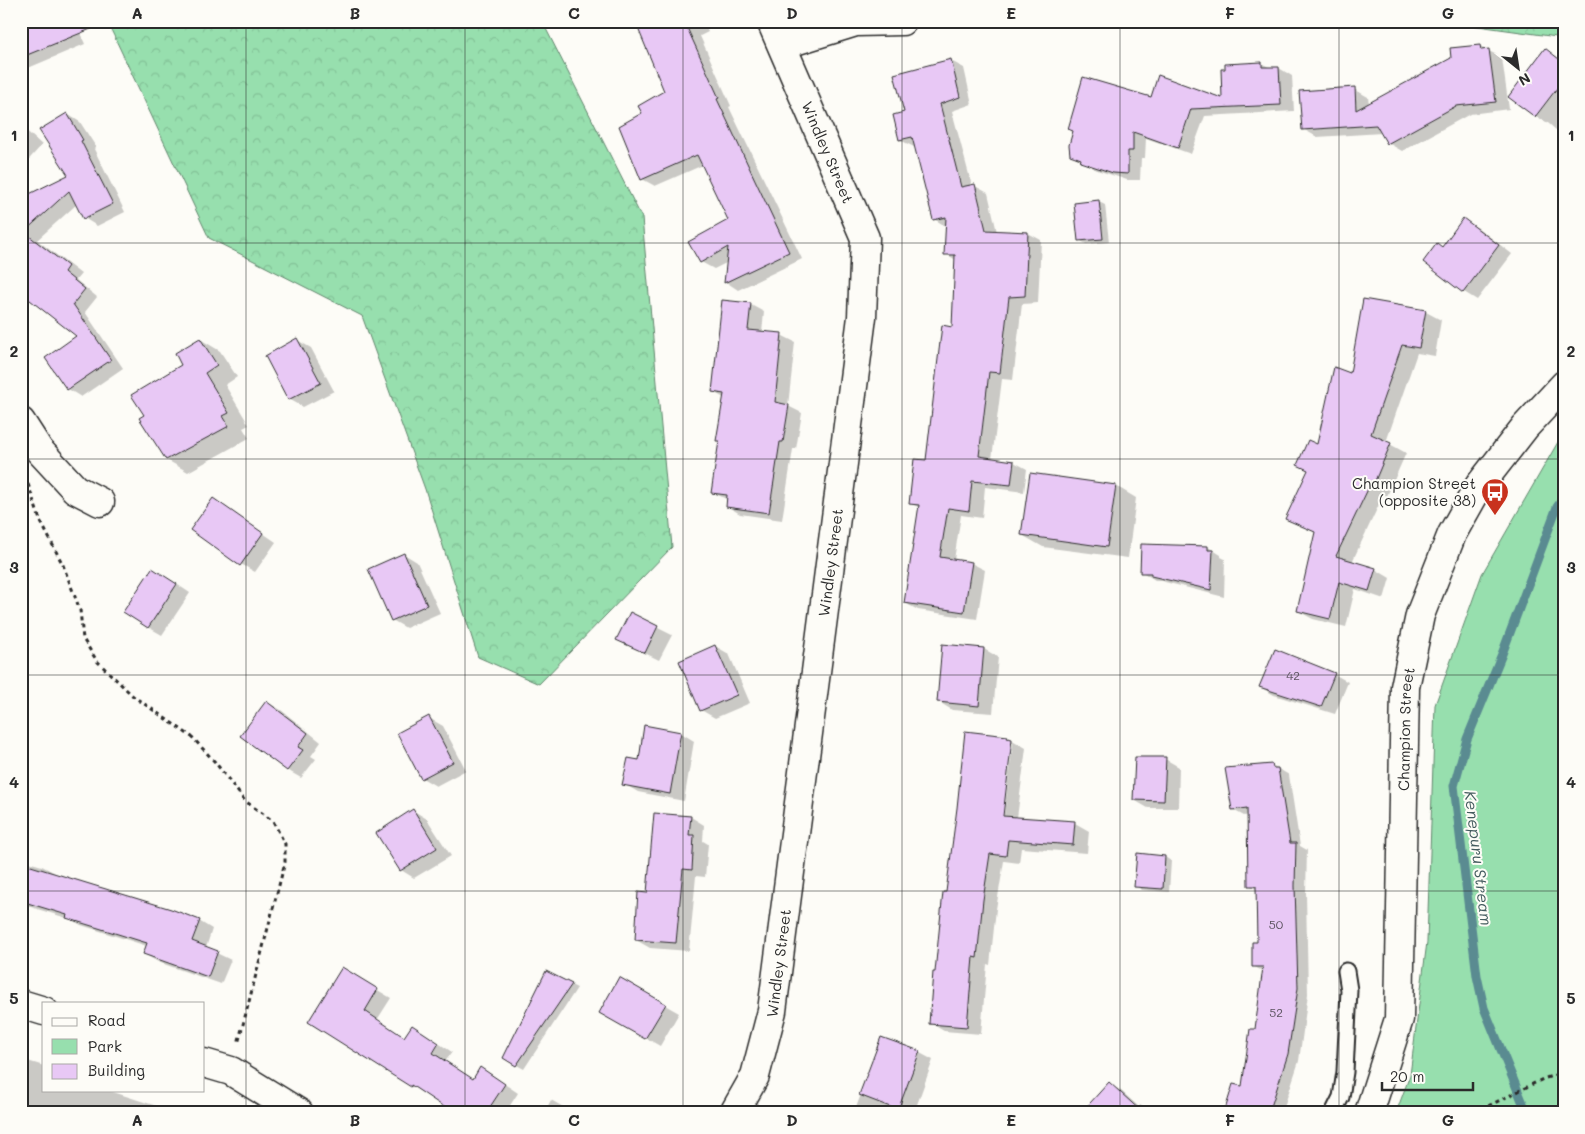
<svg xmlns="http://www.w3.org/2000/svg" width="1585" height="1134" font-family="Mali,sans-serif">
<defs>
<pattern id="forest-crowns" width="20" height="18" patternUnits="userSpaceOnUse" patternTransform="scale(1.25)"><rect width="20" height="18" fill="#97dfae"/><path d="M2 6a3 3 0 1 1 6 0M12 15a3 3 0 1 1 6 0" fill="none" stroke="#82c096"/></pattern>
</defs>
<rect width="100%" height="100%" fill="#fdfcf7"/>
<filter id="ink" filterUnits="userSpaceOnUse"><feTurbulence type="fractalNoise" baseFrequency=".02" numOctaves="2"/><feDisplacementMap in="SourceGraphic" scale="10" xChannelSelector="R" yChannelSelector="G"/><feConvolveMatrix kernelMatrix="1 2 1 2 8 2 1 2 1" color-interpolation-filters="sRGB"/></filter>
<g filter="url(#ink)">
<path fill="url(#forest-crowns)" stroke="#61856c" d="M107,21h435l100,197 30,329 -133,137 -61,-27 -53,-168 -63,-173 -153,-78z
M1442,21h122v17z"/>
<path fill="#97dfae" stroke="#61856c" d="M1564,436v677h-168l14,-38 17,-133 8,-237 47,-131 76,-132z"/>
<path fill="#0003" fill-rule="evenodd" d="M21,21l55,3 9,20 -64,27z
M643,21h60l5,11 -8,4 31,70 -2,1 73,152 -64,31 -12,-8 2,-20 -14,7 -13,-7 28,-42 -26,-55 -48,21 -13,-7 2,-65 21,-23z
M1480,46l22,12 7,51 -39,5 -68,37 -14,-8 -6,-10 -65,4 -14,-8 51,-40 14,8 1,7z
M1546,50l18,11v76l-16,-14 -13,-7z
M951,61l13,7 8,36 -20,7 20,75h3l13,7 9,39 31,1 13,7 -3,63 -16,1 -9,76 -11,-1 -10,80 22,3 13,7 -3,23 -39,-5 -3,31 -21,-3 -7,45 17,3 14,7 -8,49 -59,-9 -13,-7 15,-95 -10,-5 17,-41 26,-134 3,-68 -10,-6 1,-27 -13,-8 -18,-72h-2l-14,-7 5,-27z
M1261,63l10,5h8l13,8 2,35 -89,5 -14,38 -45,-16 -1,20h-4l-1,22h-13l-33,-11 -23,-15 81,-56 72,1z
M67,114l13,8 16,25 -2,2 31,63 -28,14 -13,-8 -7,-14 -40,36 44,34 -5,6 21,17 -12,15 38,56 -42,29 -13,-8 10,-53 -57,-76v-72l10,7 39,-19z
M21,126l21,19 -21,23z
M1099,202l6,3 4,37 -23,2 -7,-4z
M1464,220l14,8 34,26 -35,46 -13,-8z
M723,302l28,3 13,7 -2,21 19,2 14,7 -7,64 14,7 -6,36h-3l-11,71 -42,-6 -13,-8 1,-6 -16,-8 8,-51 4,-43 -11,-6z
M1426,312l15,8 -6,36 -18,-3 -31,89 20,11 -19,43 -3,-2 -32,68 23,7 15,9 -6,21 -29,-10 -9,38 -33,-8 -15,-8 18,-78 -29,-15 22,-47 -11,-7 20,-18 33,-72z
M200,339l20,12 17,26 -12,8 24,40 -6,3 6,10 -61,34 -21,-12 -22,-44z
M297,340l14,8 23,43 -31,16 -14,-8 -23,-43z
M1116,486l20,12 -8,60 -85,-11 -21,-12z
M213,499l63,43 -21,30 -14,-8z
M1143,545l65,2 13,8v2l4,2 -1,38 -59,-15 -4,-2h-6l-13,-8z
M404,554l13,8 23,51 -34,15 -14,-8z
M166,577l24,16 -28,42 -14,-8z
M630,614l42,21 -13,25 -41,-20z
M715,646l14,8 21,49 -35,15 -14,-8z
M984,649l14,8 -5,56 -41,-3 -13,-8z
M1334,674l14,8 -13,32 -61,-19 -14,-8z
M267,702l14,8 40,32 -10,14 5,3 -15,19 -14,-8z
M429,718l14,8 23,44 -30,16 -14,-8z
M681,733l13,8 -10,60 -46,-9 -14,-8 16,-23z
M1007,737l19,11 -9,70 58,5 14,8 -2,22 -66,-5 -2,15 -15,-2 -8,48 -6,56 -3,-1 -6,70 -37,-3 -14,-8 17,-130zM1011,742h2l-10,80h-2z
M1165,759l14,8 -1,41h-30l-14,-8z
M1272,765l17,10 11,71 7,4 -1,43 2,101 -9,67 -17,52h-57l18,-25 13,-57 8,-59 -11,-6 5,-23 -1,-53 -8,-5v-70l-5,1 -11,-6z
M414,811l13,8 24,37 -37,22 -13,-8z
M691,817l13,8 -1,16 5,3 -3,33 -9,-1 -7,75 -39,-3 -14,-8 12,-46z
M1165,857l6,4 -2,31 -27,-2 -6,-4z
M21,860l21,6 13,7 -1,2 145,46 13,8 -6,19 25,12 -10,24 -63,-22 -14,-8 3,-8 -66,-21 -11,-6 -49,-15z
M342,969l49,29 -14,22 28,18 21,-3 26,17 -7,10 29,18 20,-3 24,16 -9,14 10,6h-64l-145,-91z
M619,979l60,34 -19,33 -60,-34z
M571,985l6,3 -53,81 -20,-11z
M882,1038l38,15 13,7 -19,53h-60z
M21,1059l23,7v24h63l59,19 1,-1 16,5h-162z
M1109,1084l11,6 19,17 1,-2 12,8h-59z
M551,1100l14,8 8,5h-29z"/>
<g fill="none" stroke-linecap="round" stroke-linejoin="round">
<path stroke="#5a8b91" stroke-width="9" d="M1527,1113l-43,-105 -7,-32 -23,-190 13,-47 35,-85 55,-147 7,-10"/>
</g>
<path fill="#e8c8f5" stroke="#2b2b2b" d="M21,21h86l1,1 -81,33 -6,-14z
M635,21h49l35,77 -2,1 72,153 -65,31 4,-36 -28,16 -12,-21 40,-22 -31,-65 -56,25 -22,-54 23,-13 -4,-7 26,-15z
M1480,45l1,5 8,-1 7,53 -40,4 -69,38 -11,-19 -74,5 -3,-39 56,-4 1,23 95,-52 -1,-10z
M1545,48l19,15v16l-29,38 -27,-20z
M951,59l9,38 -20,7 21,83 14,-3 11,46 42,2 -3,64 -16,1 -9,76 -11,-1 -10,84 35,5 -3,24 -39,-4 -3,30 -21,-3 -8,49 32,5 -8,50 -60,-9 15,-98 -10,-1 5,-45 12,1 16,-135 10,2 3,-72h-11l2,-38 -13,3 -21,-83 -13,3 -6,-25 11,-3 -10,-38z
M1262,62v5h17l2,38 -90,4 -13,39 -45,-16v19h-5v23l-15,-1 -33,-11 1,-3 -11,-4 -1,-10 4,-14 -5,-2 15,-52 68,20 7,-22 64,23 -1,-29h4v-5z
M67,113l16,27 -2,1 32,63 -30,15 -14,-28 -45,41 44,34 -4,6 21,17 -12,15 38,56 -44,30 -22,-32 31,-22 -55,-43v-95l47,-23 -29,-45z
M1099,200l4,39 -25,2 -4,-38z
M1463,218l36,27 -36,48 -40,-31 14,-19 5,4z
M1363,299l63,11 -7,38 -17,-3 -31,89 20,9 -19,45 -3,-1 -33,69 40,12 -7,23 -30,-9 -9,37 -33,-8 18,-79 -30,-13 23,-49 -11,-5 11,-25 9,4 17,-77 16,6z
M722,300l29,3 -3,27 34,3 -7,69 14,3 -6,37h-3l-11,71 -43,-6 1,-12 -16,-2 8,-52h-3l8,-47 -12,-2z
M200,338l17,27 -12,8 24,40 -6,3 6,10 -63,34 -27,-42 5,-3 -13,-20 50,-30 -6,-12z
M297,338l24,45 -33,17 -23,-44z
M1030,473l86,12 -9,62 -86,-12z
M213,498l50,35 -23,33 -50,-36z
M1141,544l67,2v4h5l-2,40 -60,-14v-3h-11z
M404,553l23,52 -36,16 -23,-52z
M152,568l25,16 -29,44 -25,-16z
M630,612l28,14 -13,27 -29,-13z
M942,644l42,4 -5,58 -42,-4z
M715,645l22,50 -37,16 -21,-50z
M1275,649l60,24 -14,34 -62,-20z
M266,701l42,32 -10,14 5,3 -16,21 -47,-35z
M429,716l24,46 -32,17 -24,-46z
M644,725l37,7 -11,62 -48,-9 6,-27 11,2z
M965,731l43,5 -1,2 5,1 -9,77 72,5 -2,24 -65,-5 -2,16 -16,-2 -7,46 -6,58 -4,-1 -6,70 -38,-3 4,-52h2l8,-80h3l11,-84z
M1135,757h31l-2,44 -31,-1z
M1272,764l1,4h5l12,75h6l-1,43 3,102 -10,66 -19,59h-45l9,-29 9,2 8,-57h5l8,-62h-11v-25h5l-1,-56h-8l-1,-78 -15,2 -7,-42z
M413,809l24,39 -37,23 -24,-38z
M654,813l37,3 -2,19h5l-2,35 -9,-1 -7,74 -41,-3 3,-48 9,1z
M1137,853l28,3 -2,33 -29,-2z
M21,863l150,46 29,11 -8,21 26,10 -10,26 -65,-23 4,-11 -81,-25 1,-3 -46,-14z
M342,967l36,22 -13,22 39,26 8,-12 27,18 -6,10 40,26 7,-12 25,17 -19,29h-33l-42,-28v2l-103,-65z
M546,971l26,13 -56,82 -13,-8z
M619,977l47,27 -21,35 -46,-26z
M881,1037l39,14 -22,59 -39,-15z
M1109,1082l34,31h-62z"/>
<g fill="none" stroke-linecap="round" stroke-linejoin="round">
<g stroke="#2b2b2b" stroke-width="19">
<path id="lane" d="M1333,1113l8,-16 4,-25 4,-82 -3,-19"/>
</g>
<g stroke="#2b2b2b" stroke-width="31">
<g id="street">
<path d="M782,45l74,-23 46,-1"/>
<path d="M21,422l18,28 36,39 25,13"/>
<path d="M21,1004l23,7"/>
<path d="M204,1063l27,8 68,42"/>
<path id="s1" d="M734,1113l21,-37 17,-65 90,-694 3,-79 -94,-217"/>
</g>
</g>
<g stroke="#2b2b2b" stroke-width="31">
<g id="secondary">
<path id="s2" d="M1369,1113l30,-94 6,-332 15,-72 32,-81 27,-48 46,-59 39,-42"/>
</g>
</g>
<path stroke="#2b2b2b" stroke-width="3" stroke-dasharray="4 4" stroke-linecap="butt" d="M28,484l12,36 23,45 17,45 3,29 14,22 36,35 59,41 23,25 30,39 28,20 12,23v18l-47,182
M1474,1113l69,-34 21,-7"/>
<use href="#lane" stroke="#fdfcf7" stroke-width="15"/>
<use href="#street" stroke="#fdfcf7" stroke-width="28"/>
<use href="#secondary" stroke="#fdfcf7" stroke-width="28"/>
</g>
</g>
<path fill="none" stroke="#2b2b2b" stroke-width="1" stroke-opacity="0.55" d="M246,21v1092M465,21v1092M683,21v1092M902,21v1092M1120,21v1092M1339,21v1092M21,243h1543M21,459h1543M21,675h1543M21,891h1543"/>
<defs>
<g id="bus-pin" transform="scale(1.4375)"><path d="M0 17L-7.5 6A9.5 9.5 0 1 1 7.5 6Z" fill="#c8321e" stroke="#fdfcf7"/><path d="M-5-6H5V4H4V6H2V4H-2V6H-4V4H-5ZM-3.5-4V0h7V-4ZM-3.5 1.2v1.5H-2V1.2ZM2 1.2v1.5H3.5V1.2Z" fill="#fff"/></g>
</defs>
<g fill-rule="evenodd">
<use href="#bus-pin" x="1495" y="492"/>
</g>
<g text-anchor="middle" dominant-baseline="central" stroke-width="4" stroke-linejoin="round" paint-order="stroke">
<g font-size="12" fill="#5a525e">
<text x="1293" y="675">42</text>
<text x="1276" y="924">50</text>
<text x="1276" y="1012">52</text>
</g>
<g font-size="15" fill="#2b2b2b" stroke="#fdfcf7">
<text transform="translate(828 152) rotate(67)">Windley Street</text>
<text stroke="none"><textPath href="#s1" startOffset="562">Windley Street</textPath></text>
<text stroke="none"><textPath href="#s2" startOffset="389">Champion Street</textPath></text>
<text stroke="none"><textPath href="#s1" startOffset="158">Windley Street</textPath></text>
</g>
<g font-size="15" fill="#2b2b2b" stroke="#fdfcf7" text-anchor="end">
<text x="1476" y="483">Champion Street<tspan x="1476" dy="17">(opposite 38)</tspan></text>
</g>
<g font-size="16" font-style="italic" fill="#435b5e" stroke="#fdfcf7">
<text transform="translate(1479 858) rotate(83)">Kenepuru Stream</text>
</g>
</g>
<rect width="1585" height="1134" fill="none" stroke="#fdfcf7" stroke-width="55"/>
<rect x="42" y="1002" width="162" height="90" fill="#fdfcf7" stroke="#a9a8a5"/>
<rect x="52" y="1018" width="25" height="8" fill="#fdfcf7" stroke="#a9a8a5"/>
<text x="88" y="1026" font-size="15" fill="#2b2b2b">Road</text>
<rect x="52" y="1039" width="25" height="15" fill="#97dfae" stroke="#a9a8a5"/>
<text x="88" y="1052" font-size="15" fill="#2b2b2b">Park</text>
<rect x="52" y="1064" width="25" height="15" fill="#e8c8f5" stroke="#a9a8a5"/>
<text x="88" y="1076" font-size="15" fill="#2b2b2b">Building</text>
<g transform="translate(1518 68) rotate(150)" stroke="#fdfcf7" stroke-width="4" paint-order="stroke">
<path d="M0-4L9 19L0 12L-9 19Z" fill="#2b2b2b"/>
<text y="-8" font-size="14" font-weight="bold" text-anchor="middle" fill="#2b2b2b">N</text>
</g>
<path d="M1382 1082v8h91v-8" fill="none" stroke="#2b2b2b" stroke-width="2.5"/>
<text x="1390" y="1082" font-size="15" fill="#2b2b2b" stroke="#fdfcf7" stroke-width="4" paint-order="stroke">20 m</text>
<rect x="28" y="28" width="1530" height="1078" fill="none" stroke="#2b2b2b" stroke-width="2"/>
<g font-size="16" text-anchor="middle" font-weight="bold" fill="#2b2b2b">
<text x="137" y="19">A</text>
<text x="355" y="19">B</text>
<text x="574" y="19">C</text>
<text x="792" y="19">D</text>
<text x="1011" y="19">E</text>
<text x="1230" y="19">F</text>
<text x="1448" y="19">G</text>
<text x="14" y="141">1</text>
<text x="1571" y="141">1</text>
<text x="14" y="357">2</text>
<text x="1571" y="357">2</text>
<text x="14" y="573">3</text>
<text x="1571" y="573">3</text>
<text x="14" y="788">4</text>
<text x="1571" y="788">4</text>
<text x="14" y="1004">5</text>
<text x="1571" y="1004">5</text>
<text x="137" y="1126">A</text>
<text x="355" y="1126">B</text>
<text x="574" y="1126">C</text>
<text x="792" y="1126">D</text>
<text x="1011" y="1126">E</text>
<text x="1230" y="1126">F</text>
<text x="1448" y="1126">G</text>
</g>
</svg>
